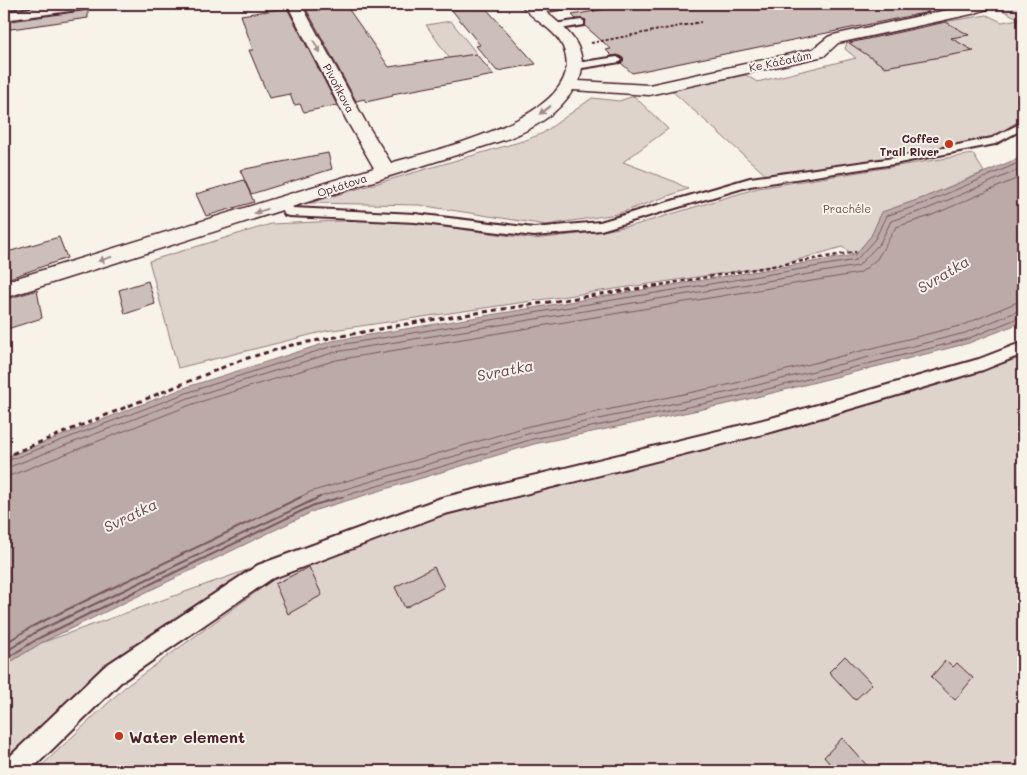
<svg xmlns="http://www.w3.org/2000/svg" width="1027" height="775" font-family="Mali,sans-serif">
<rect width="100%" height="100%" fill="#f7f3e8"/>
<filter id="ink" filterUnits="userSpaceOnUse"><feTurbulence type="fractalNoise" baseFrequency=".02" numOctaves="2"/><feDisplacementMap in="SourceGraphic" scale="10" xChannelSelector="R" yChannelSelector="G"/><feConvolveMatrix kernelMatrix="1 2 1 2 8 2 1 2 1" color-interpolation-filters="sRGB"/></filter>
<g filter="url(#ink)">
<path fill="#ded4cc" stroke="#947a7c" d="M991,4h32v114l-31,20 -83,17 -141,22 -97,-87 75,-15 11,7 99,-24 -11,-9 2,-7 68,-15 12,7 15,-4 -11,-6 56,-9 15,7 17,-3z
M451,21l26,33 -27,5 -24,-34z
M634,96l34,33 -45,33 50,19 15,8 -71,25 -71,11 -127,-20 -110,-2 217,-63 17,-7 49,-35 27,3z
M973,154l11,18 -61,26 -41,14 -11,24 -16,19 -13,-8 -62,18 -454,66 -148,37 -29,-107 122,-37 115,-5 148,20 63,-7 38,-7 123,-37z
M1023,357v414h-987l89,-84 156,-113 163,-63 337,-82 179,-51z
M264,564l-80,49 -99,74 -81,78v-99l37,-23z"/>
<path fill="#bcaaa7" stroke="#8e7275" d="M1023,154v165l-8,6 -46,18 -232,59 -203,42 -218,66 -275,133 -37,23v-208l183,-71 145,-46 523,-86 16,-19 11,-24 41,-14 96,-40z"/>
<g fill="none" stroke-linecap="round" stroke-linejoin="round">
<path stroke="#78575d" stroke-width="1" d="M4,462l185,-70 144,-46 523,-86 19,-21 11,-23 39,-13 98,-42
M4,469l187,-72 144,-45 523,-86 22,-23 11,-22 36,-12 96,-41
M4,476l8,-1 181,-71 143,-44 524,-87 17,-14 19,-32 34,-11 93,-40
M298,498l12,-6 219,-66 203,-42 231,-59 52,-22 8,-1
M316,498l215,-65 203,-42 231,-58 58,-24
M338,498l195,-59 203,-42 231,-58 56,-23"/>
<path stroke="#78575d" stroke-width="2" d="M4,644l29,-18 268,-129
M4,653l32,-21 284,-135
M4,660l35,-22 275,-133 28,-8"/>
</g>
<path fill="#ccbfb9" stroke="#4a1f2b" d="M4,4h47l-47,6z
M310,4h35l44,63 87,-13 18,21 -102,19 1,2 -27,6 -2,-3 -8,2 -52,-96z
M447,4h35l54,60 -39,7 -21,-25 4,-1z
M634,4h280l15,8 -297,61 -11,-10 2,-5 -5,-3 -6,1 -6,-6 5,-1 -26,-23 1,-6 -10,-1 -4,-4z
M287,8l50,97 -33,7 -4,-8 -6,1 -4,-11 -21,4 -20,-48h4l-12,-35z
M88,10v8l-84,12v-8z
M946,22l23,13 -18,3 23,13 -89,16 -36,-24z
M328,153l4,16 -81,25 -11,-24z
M244,180l10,22 -48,14 -10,-22z
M59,237l8,21 -63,22v-27z
M148,281l7,23 -30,10 -6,-24z
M37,290l5,28 -38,12v-30z
M309,567l13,28 -34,19 -13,-30z
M434,567l10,20 -39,21 -10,-21z
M845,656l27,28 -17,16 -26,-28z
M946,660l7,7 4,-4 16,15 -18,22 -24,-23z
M842,738l30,33h-36l-12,-14z"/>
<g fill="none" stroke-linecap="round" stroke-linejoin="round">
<g stroke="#4a1f2b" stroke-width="4">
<path id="service" d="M581,20l3,1v4l-30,5 -4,-3 4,-3z
M617,57l5,3 -2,2 -44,7 -5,-3 5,-3z
M1023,122v7l-28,15 -101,20 -144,22 -149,44 -67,6 -119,-14 -126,-6 -4,-1 -6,-11 6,-4 4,1 4,7 122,6 119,14 66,-6 150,-44 144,-20 98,-20z
M1023,342v12l-40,16 -208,61 -334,84 -170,64 -150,103 -91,89h-26v-9l101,-96 153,-101 183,-67 334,-81 204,-58z"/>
</g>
<g stroke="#4a1f2b" stroke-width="3">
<path id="minor" d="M63,4h36l-7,4 -88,12v-8z
M287,4h14l64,117 26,42c42,-13 202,-47 172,-116 -8,-19 -32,-27 -42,-43h53l-2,3 -26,5c23,19 44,37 33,69l70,4 164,-36 15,-12 5,-2 141,-31h14l1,2 -2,3 -15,5 -134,29 -14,13 -175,39 -76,-5c-15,24 -40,39 -66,49l-503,159v-16l370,-114 -27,-47z"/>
</g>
<path stroke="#4a1f2b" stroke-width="2" stroke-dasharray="3 2" stroke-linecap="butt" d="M1019,4l4,2
M592,10l34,-6
M591,43l110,-21"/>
<path stroke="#4a1f2b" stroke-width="2.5" stroke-dasharray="4 3" stroke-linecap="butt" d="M654,286l202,-34"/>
<path stroke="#4a1f2b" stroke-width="3" stroke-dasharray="5 4" stroke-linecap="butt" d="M4,457l237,-97 51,-15 126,-23 243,-37"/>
<use href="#service" fill="#f7f3e8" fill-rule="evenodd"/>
<use href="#minor" fill="#f7f3e8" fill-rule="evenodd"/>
</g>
<defs><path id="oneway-solid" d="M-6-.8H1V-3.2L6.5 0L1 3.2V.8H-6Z" transform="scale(1.25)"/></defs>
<g fill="#a0898a">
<use href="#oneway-solid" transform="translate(317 47) rotate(62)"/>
<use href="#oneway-solid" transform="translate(545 110) rotate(144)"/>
<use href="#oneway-solid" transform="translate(261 211) rotate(163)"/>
<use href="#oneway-solid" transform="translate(105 259) rotate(163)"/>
</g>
</g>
<g fill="#c8321e" stroke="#f7f3e8" stroke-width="2">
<circle cx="949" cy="144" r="5"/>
<circle cx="119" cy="736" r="5"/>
</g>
<g text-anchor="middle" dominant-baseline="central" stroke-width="4" stroke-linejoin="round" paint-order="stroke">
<g font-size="11" fill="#4a1f2b" stroke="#f7f3e8">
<text transform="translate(780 61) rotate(-12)">Ke Káčatům</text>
<text transform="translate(339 88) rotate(62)">Pivoňkova</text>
<text transform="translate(342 185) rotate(-18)">Optátova</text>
</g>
<g font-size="11" font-weight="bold" fill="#4a1f2b" stroke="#f7f3e8" text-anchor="end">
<text x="939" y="138">Coffee<tspan x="939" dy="13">Trail River</tspan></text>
</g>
<g font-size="11" fill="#6f4c53" stroke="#f7f3e8">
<text x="847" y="208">Prachéle</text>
</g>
<g font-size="15" font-style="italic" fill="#6c4950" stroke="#f7f3e8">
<text transform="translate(943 274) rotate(-31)">Svratka</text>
<text transform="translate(505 370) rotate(-11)">Svratka</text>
<text transform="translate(130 515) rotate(-26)">Svratka</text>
</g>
<g font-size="16" font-weight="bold" fill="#4a1f2b" stroke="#f7f3e8" text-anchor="start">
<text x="129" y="736">Water element</text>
</g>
</g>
<rect width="1027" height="775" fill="none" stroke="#f7f3e8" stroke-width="20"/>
<rect x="10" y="10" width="1007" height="755" fill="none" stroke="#4a1f2b" stroke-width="2" filter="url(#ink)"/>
</svg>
